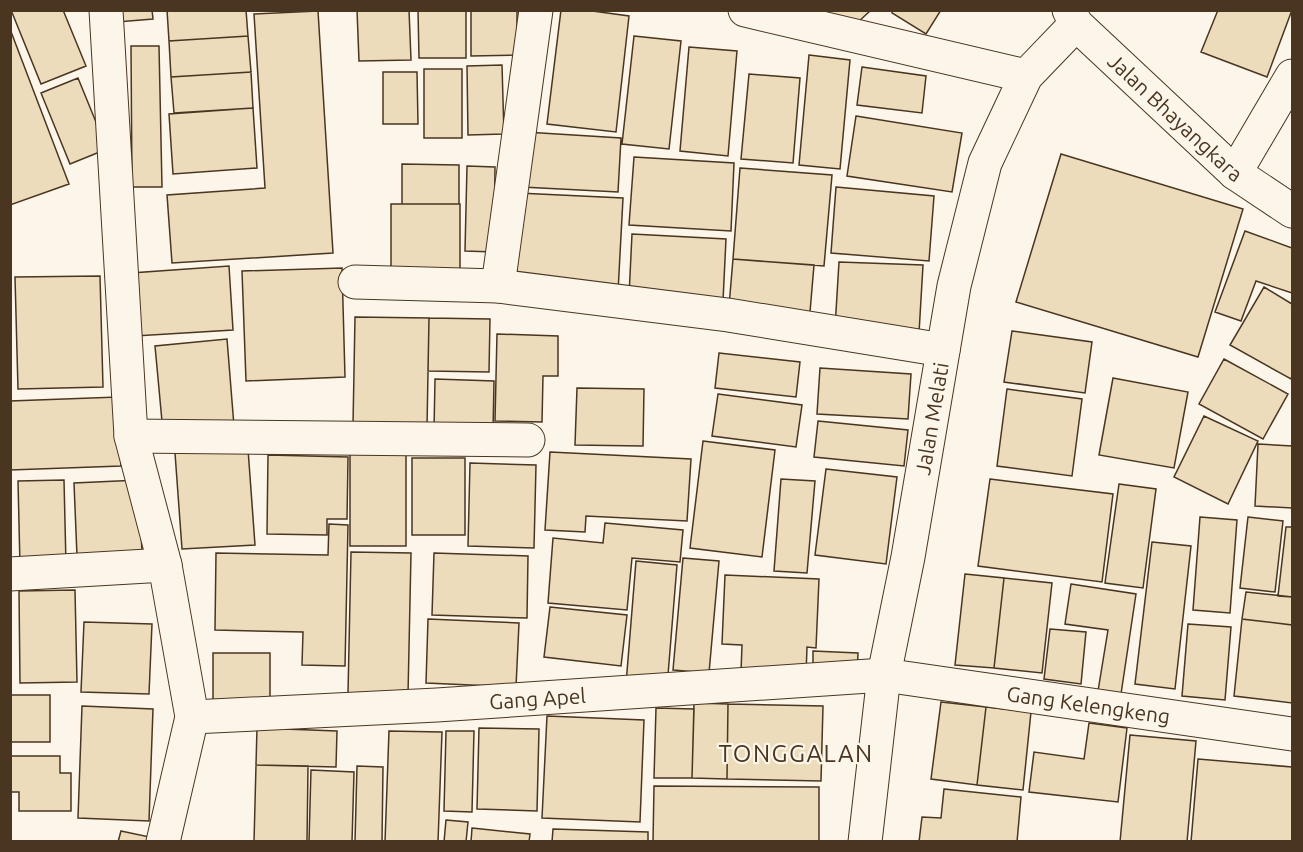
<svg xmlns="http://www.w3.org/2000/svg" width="1303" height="852" font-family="Ubuntu,sans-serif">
<rect width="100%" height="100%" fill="#fbf6e9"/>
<path fill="#ecdcbc" stroke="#4a3520" stroke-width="1.5" d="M11,10h52l23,56 -45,18z
M116,10h36l1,9 -36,3z
M167,10h79l2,26 -79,5z
M357,10h52l2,50 -52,1z
M418,10h48v48h-47z
M471,10h46v45l-46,1z
M561,10h24l44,6 -13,116 -69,-8z
M796,10h75l-15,14z
M893,10h48l-15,24 -34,-21z
M1218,10h74l-25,67 -66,-25z
M318,11l15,242 -161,10 -5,-68 98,-7 -11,-174z
M10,29l59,155 -59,21z
M248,36l3,36 -80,5 -2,-36z
M634,36l47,5 -12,108 -47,-5z
M131,46h28l3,141h-30z
M689,47l48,4 -9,105 -48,-5z
M809,55l41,5 -10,109 -41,-4z
M502,65l2,69 -36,1 -1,-69z
M862,67l64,9 -4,37 -65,-8z
M424,69h38v69h-38z
M251,72l2,36 -79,5 -3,-36z
M383,72h34l1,52h-35z
M749,74l51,4 -7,85 -52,-4z
M78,78l29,71 -37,15 -29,-71z
M253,108l4,60 -84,6 -4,-60z
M856,116l106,17 -10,59 -105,-16z
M525,132l96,6 -3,54 -96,-5z
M1061,154l182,55 -45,148 -182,-55z
M634,157l100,6 -3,68 -102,-6z
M402,164l57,1v39h-57z
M467,166l28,1 -1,85 -29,-1z
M740,168l92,7 -8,91 -91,-7z
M836,187l98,9 -5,65 -98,-8z
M518,193l105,5 -5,94 -105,-6z
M391,204h69v65l-69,-1z
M1245,231l47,17v45l-36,-12 -15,40 -26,-9z
M632,234l94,5 -3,62 -94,-5z
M733,259l81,6 -4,47 -81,-6z
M839,262l84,3 -4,68 -84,-5z
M229,266l4,64 -98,6 -4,-63z
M342,268l3,109 -99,4 -4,-110z
M100,276l3,111 -85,2 -3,-112z
M1264,287l28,17v72l-1,3 -61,-34z
M355,317l74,1 -2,109 -74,-2z
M429,318l61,1 -1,53 -61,-1z
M1012,331l80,11 -7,51 -81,-11z
M497,334l61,2v40h-15l-1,46 -47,-1z
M227,339l7,87 -71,6 -8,-86z
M719,353l81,9 -4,35 -81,-9z
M1224,359l64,35 -25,45 -64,-35z
M820,368l91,6 -3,45 -91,-5z
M1113,378l75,14 -14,76 -75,-13z
M435,379l59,2 -1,50 -59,-1z
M577,388l67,1 -1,57 -68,-1z
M1007,389l75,10 -10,77 -75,-10z
M718,394l84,11 -6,42 -84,-11z
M118,397l3,69 -111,4v-69z
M1204,416l54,25 -30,63 -54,-27z
M818,421l90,9 -4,36 -90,-9z
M703,441l72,9 -13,107 -72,-9z
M1258,444l34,2v62l-37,-2z
M248,449l7,96 -73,4 -7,-96z
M350,449h56v97h-56z
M550,452l141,7 -4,62 -101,-5 -1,16 -40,-2z
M268,455l80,2 -1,62h-20v16l-60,-1z
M412,458h53v77h-53z
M470,463l66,2 -2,83 -66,-2z
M826,469l71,8 -11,87 -71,-9z
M781,479l34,2 -8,92 -33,-2z
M990,479l123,15 -11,88 -124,-16z
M64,480l2,85 -46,1 -2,-85z
M139,480l3,73 -65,3 -3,-73z
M1119,484l37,5 -13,99 -38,-5z
M1200,517l37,3 -7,93 -37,-3z
M1248,517l35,4 -8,71 -35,-4z
M605,523l78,7 -3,32 -48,-4 -5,52 -79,-7 5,-65 50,5z
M329,524l19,1 -3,141 -43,-1 1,-33 -88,-2 1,-77 112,2z
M1286,527h6v70l-14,-1z
M1152,542l39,4 -16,143 -40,-5z
M351,552l60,1 -3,142 -60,-2z
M434,553l94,3 -1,62 -95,-3z
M683,558l36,3 -10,112 -36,-3z
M636,561l41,4 -10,122 -41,-3z
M965,574l39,4 -10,90 -39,-3z
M725,575l94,4 -3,69 -9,-1 -1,28 -65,-3 1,-27 -20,-1z
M1004,578l48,5 -10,90 -48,-5z
M1071,584l65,10 -15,100 -23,-3 10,-61 -43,-6z
M75,590l2,92 -57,1 -1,-92z
M1246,592l46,5v28l-50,-6z
M550,607l77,8 -6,51 -77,-9z
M428,619l91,4 -3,64 -90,-4z
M1242,619l50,6v78l-58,-7z
M84,622l68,2 -3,70 -68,-2z
M1188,624l43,3 -6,73 -43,-4z
M1050,629l36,3 -5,52 -37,-5z
M813,651l45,2 -1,21 -44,-2z
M213,653h57v49h-57z
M10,695h40v47h-40z
M941,702l45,5 -9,78 -46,-6z
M694,703l34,1 -1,75 -35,-1z
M728,704l95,2 -2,75 -94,-2z
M82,706l71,3 -4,112 -71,-3z
M986,707l45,5 -8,78 -46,-5z
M656,708l38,1 -2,69h-38z
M547,716l97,4 -4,102 -98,-4z
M1089,723l38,5 -9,74 -89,-10 5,-40 50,7z
M257,728l80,3 -1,36 -80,-2z
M479,728l60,1 -2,82 -60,-2z
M389,731l53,1 -4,110h-53z
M446,731h28l-2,81 -28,-1z
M1130,735l66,6 -9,101h-67z
M10,756h50v17h11v38h-52v-19h-9z
M1198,759l94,8v75h-101z
M256,765l52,1 -1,76h-53z
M357,766l26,1 -1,75h-27z
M311,770l43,2 -2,70h-43z
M654,786l165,1v55h-166z
M944,789l77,8 -4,45h-98l3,-25 19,1z
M446,820l22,2 -2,20h-22z
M472,828l58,6 -1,8h-58z
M553,829l95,3v10h-96z
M121,831l38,8 -1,3h-40z"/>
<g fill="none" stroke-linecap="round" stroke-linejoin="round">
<g stroke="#4a3520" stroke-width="35">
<g id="street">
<path d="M745,10l281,66"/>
<path d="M1235,173l57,-97"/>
<path d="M355,282l143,4 230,29 215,35"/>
<path d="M498,286l38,-276"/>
<path d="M131,436l397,4"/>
<path d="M10,574l155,-9 -34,-129 -25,-426"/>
<path id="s1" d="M192,717l245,-12 447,-30 408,59"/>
<path d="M163,842l29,-125 -27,-152"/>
</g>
</g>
<g stroke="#4a3520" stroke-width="35">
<g id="secondary">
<path id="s2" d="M1069,10l7,14 159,149 57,38"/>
<path id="s3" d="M865,842l19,-167 24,-118 46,-271 31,-123 41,-87 50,-52"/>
</g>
</g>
<use href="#street" stroke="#fbf6e9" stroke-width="33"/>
<use href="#secondary" stroke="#fbf6e9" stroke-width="33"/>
</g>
<g text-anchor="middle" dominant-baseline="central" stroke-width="4.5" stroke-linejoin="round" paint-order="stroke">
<g font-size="21" fill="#4a3520" stroke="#fbf6e9">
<text stroke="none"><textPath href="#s2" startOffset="152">Jalan Bhayangkara</textPath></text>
<text stroke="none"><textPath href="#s3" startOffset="429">Jalan Melati</textPath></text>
<text stroke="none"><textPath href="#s1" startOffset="346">Gang Apel</textPath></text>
<text stroke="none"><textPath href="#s1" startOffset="900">Gang Kelengkeng</textPath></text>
</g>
<g font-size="24" letter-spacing="1.5" fill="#4a3520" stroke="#fbf6e9">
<text x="796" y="753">TONGGALAN</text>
</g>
</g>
<rect width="1303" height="852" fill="none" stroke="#4a3520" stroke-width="24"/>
</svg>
